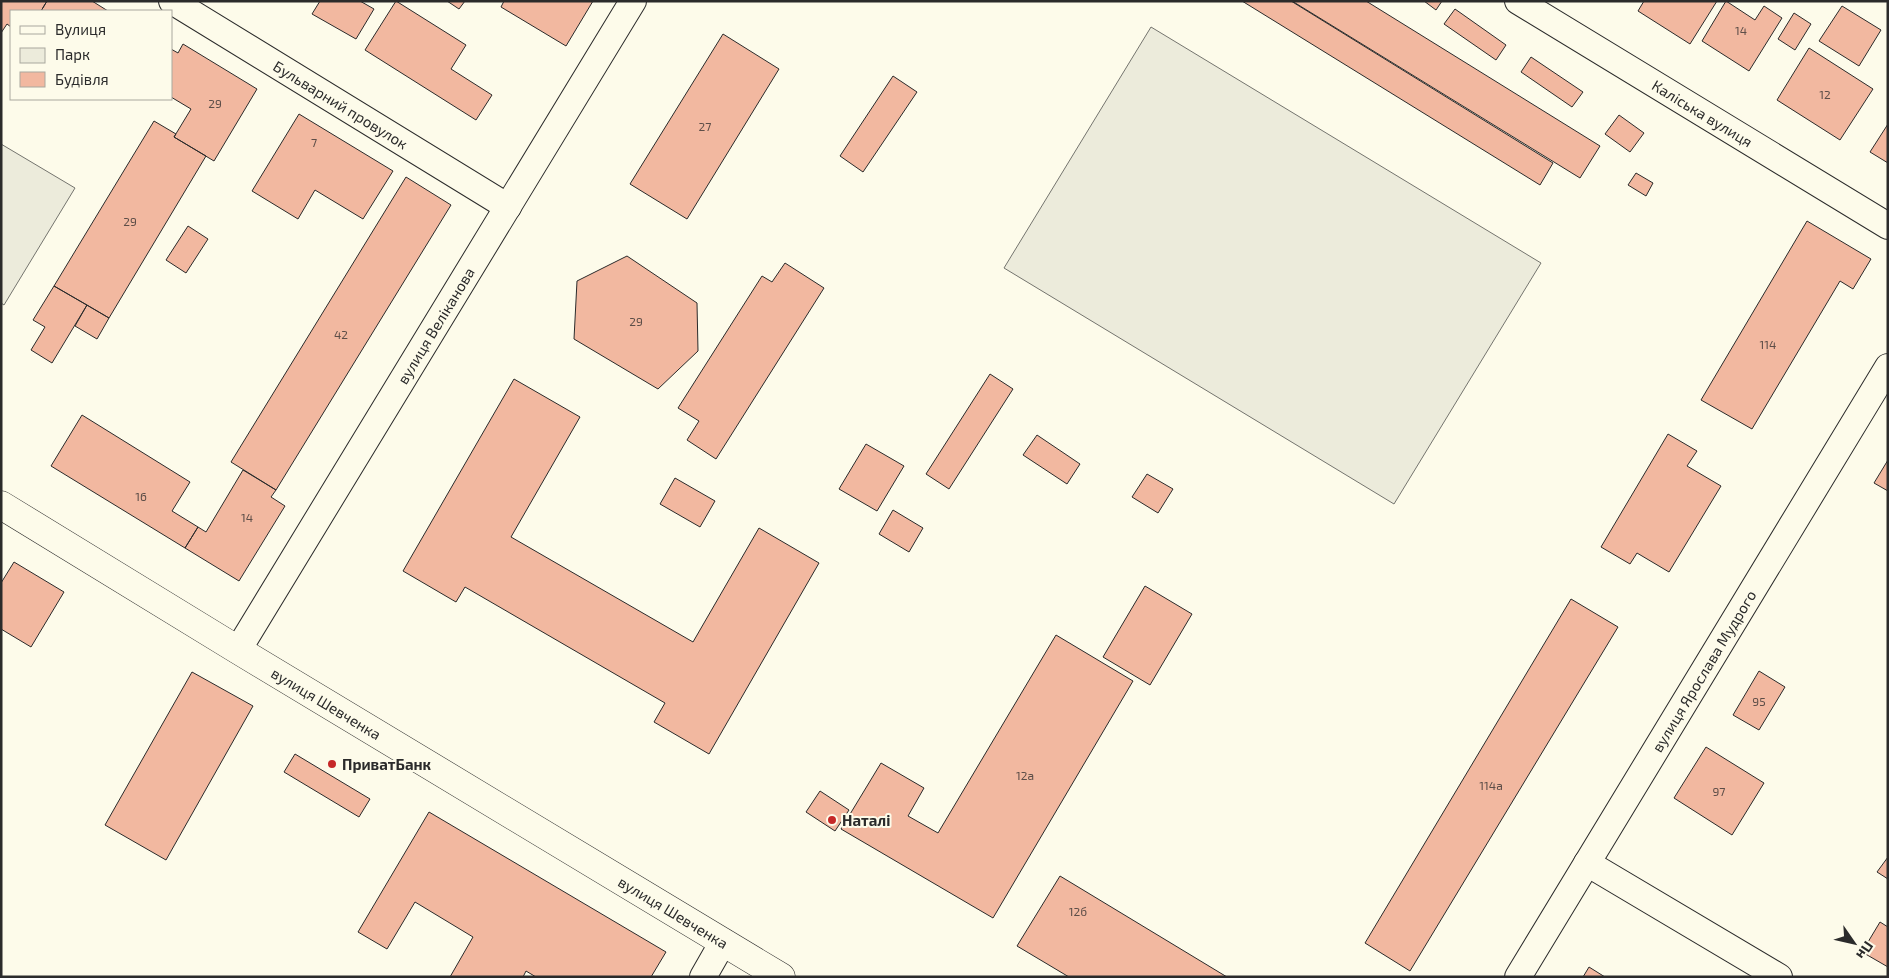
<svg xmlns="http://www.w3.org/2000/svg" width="1889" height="978" font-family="'Exo 2',sans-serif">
<rect width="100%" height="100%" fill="#fdfbea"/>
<path fill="#ecebdb" stroke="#74746e" d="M1151,27l390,236 -147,241 -390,-236z
M1,144l74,44 -71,117 -3,-2z"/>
<path fill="#f2b8a0" stroke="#2b2b2b" d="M1,1h46l-6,10h-30v16l-4,-3 -6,9z
M47,1h45l16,10h-67z
M320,1h40l14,8 -18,30 -44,-25z
M396,1l70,44 -15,24 41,26 -16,25 -111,-70z
M447,1h18l-6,8z
M504,1h89l-27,45 -65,-39z
M1242,1h49l262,162 -13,22z
M1292,1h74l234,145 -20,32z
M1424,1h18l-6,9z
M1644,1h73l-27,43 -52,-33z
M1726,1l29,19 9,-14 18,12 -33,53 -47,-30z
M1842,6l39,24 -22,36 -40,-25z
M1455,9l51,36 -10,15 -52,-36z
M1794,13l17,11 -16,26 -17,-11z
M723,34l56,35 -92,150 -57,-35z
M183,44l74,45 -43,72 -40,-24 17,-28 -20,-12v-48l7,4z
M1809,48l64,41 -33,51 -63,-40z
M1531,57l52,35 -11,15 -51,-35z
M893,76l24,16 -54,80 -23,-16z
M299,114l94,57 -30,48 -48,-29 -17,29 -46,-28z
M1619,115l25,18 -14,19 -25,-18z
M154,121l22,13 -2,3 32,19 -97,162 -55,-32z
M1888,124v39l-18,-11z
M1636,173l17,10 -7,13 -18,-11z
M406,177l45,28 -175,285 -45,-28z
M1807,221l64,38 -18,30 -13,-8 -88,148 -51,-29z
M188,226l20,13 -22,34 -20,-13z
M627,256l70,47 1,48 -40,38 -84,-50 3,-58z
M785,263l39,25 -108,171 -29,-19 12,-19 -21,-13 84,-132 10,6z
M54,286l33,19 -35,58 -21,-13 14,-23 -12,-7z
M87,305l22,13 -12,21 -22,-13z
M990,374l23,15 -64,100 -23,-15z
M514,379l66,38 -69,120 182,105 66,-114 60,35 -110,191 -55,-32 11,-19 -200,-116 -9,15 -53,-31z
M82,415l108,67 -18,29 26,16 -13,21 -134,-82z
M1668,434l29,17 -10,15 34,20 -52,86 -32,-19 -7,11 -29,-17z
M1037,435l43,29 -13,20 -44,-29z
M866,444l38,22 -27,45 -38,-22z
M1888,460v31l-14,-8z
M243,470l33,20 -5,7 14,9 -46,75 -54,-33 13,-21 8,5z
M1147,474l26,15 -15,24 -26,-16z
M675,478l40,23 -15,26 -40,-23z
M893,510l30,18 -14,24 -30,-18z
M14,562l50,30 -33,55 -30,-18v-46z
M1145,586l47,28 -42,71 -47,-28z
M1571,599l47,28 -208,344 -45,-28z
M1056,635l77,46 -140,237 -152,-89 40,-66 43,25 -16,28 30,17z
M1759,671l26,16 -26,43 -26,-15z
M192,672l61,34 -87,154 -61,-35z
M1706,747l58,36 -32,52 -58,-37z
M295,754l75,45 -11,18 -75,-45z
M820,791l29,19 -14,21 -29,-19z
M429,812l237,140 -15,25h-115l-10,-6 -3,6h-73l23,-40 -58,-35 -28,47 -29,-17z
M1888,857v22l-11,-7z
M1060,876l167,101h-158l-52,-31z
M1880,922l8,5v40l-26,-15z
M1589,967l16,10h-22z"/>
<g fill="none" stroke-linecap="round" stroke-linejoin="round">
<g stroke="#2b2b2b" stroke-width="28">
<g id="minor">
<path id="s1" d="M172,1l336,206"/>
<path id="s2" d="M1518,1l370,225"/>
<path id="s3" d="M238,650l395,-649"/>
<path d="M1587,863l192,114"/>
<path d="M703,977l20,-35"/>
<path id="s4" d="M1518,977l370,-610"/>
</g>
</g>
<g stroke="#2b2b2b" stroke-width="29">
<g id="tertiary">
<path id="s5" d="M1,505l237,145 543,327"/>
</g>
</g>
<use href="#minor" stroke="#fdfbea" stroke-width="26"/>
<use href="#tertiary" stroke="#fdfbea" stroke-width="28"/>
</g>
<g fill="#c62828" stroke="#fdfbea" stroke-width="2">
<circle cx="332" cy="764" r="5"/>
<circle cx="832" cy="820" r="5"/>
</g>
<g text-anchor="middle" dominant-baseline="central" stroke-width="4" stroke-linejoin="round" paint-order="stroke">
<g font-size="12" fill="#5d4e48">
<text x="1741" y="30">14</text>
<text x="1825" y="94">12</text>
<text x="215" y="103">29</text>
<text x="705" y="126">27</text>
<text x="314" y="142">7</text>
<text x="130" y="221">29</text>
<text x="636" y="321">29</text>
<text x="341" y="334">42</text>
<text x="1768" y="344">114</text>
<text x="141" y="496">16</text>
<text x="247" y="517">14</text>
<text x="1759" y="701">95</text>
<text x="1025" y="775">12а</text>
<text x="1491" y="785">114а</text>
<text x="1719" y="791">97</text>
<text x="1078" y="911">12б</text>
</g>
<g font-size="15" fill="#2b2b2b" stroke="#fdfbea">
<text stroke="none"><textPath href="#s1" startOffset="198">Бульварний провулок</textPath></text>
<text stroke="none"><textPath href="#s2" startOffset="216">Каліська вулиця</textPath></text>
<text stroke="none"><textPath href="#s3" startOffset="380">вулиця Веліканова</textPath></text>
<text stroke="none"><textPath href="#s4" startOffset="358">вулиця Ярослава Мудрого</textPath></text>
<text stroke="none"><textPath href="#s5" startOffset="381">вулиця Шевченка</textPath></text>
<text stroke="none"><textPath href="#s5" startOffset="786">вулиця Шевченка</textPath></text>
</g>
<g font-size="15" font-weight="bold" fill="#2b2b2b" stroke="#fdfbea" text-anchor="start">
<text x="342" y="764">ПриватБанк</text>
<text x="842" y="820">Наталі</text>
</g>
</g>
<rect width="1889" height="978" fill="none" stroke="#2b2b2b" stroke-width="5"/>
<rect x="10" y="10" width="162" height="90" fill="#fdfbea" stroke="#a9a89e"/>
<rect x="20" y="26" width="25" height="8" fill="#fdfbea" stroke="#a9a89e"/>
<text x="55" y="35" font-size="15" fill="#2b2b2b">Вулиця</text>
<rect x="20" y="48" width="25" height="15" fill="#ecebdb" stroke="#a9a89e"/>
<text x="55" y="60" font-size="15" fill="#2b2b2b">Парк</text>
<rect x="20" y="72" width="25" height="15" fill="#f2b8a0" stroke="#a9a89e"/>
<text x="55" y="85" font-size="15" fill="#2b2b2b">Будівля</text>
<g transform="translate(1854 943) rotate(124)" stroke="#fdfbea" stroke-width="4" paint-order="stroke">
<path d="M0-4L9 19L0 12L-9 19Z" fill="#2b2b2b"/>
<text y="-8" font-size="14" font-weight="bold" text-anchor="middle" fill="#2b2b2b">Пн</text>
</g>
</svg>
